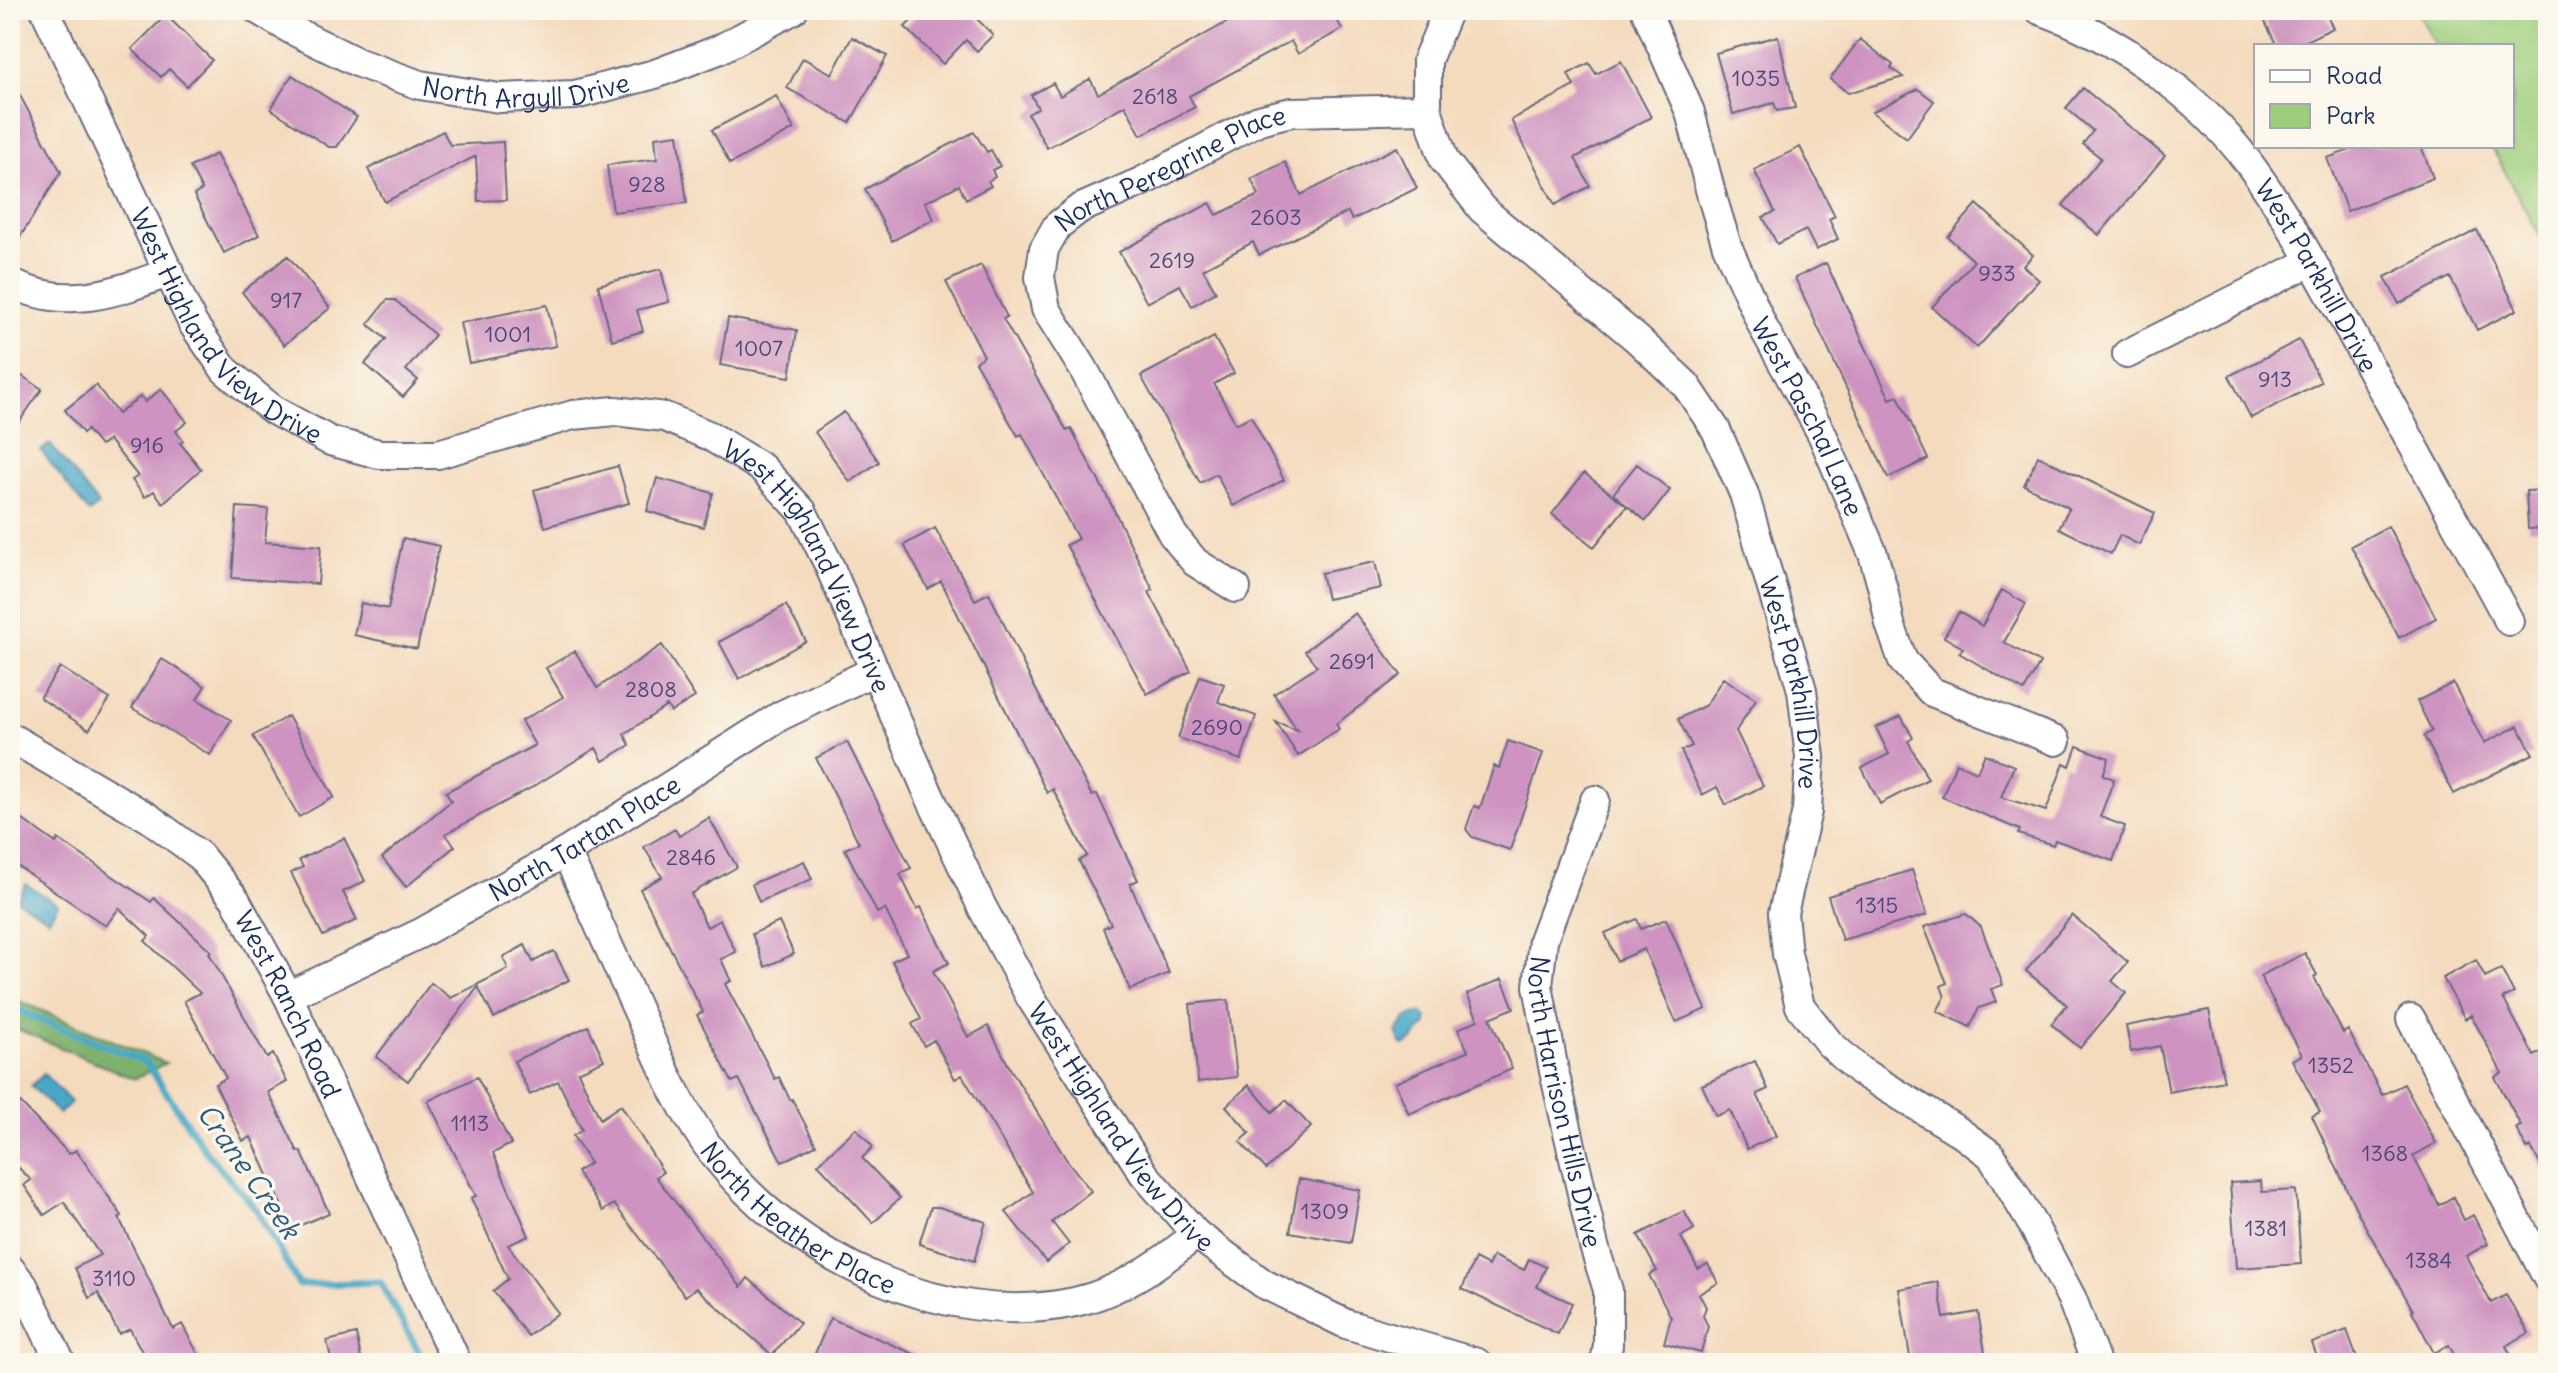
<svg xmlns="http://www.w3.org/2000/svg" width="2558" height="1373" font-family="Delius,sans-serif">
<rect width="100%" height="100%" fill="#fbf7ec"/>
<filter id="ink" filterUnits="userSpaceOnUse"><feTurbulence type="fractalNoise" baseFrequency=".0125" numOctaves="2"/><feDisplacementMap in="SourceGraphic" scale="16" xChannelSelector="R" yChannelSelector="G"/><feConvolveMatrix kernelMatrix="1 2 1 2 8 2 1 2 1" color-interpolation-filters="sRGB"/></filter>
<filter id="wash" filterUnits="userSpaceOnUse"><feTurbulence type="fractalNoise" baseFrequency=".006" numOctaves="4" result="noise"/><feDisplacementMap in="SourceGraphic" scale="32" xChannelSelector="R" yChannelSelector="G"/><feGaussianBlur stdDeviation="1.8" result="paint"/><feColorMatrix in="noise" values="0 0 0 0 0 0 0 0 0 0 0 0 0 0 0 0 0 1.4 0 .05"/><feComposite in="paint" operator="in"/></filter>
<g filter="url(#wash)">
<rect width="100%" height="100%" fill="#f4dbbe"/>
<path fill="#9ece7c" stroke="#5c7e6d" stroke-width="2" d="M2417,10h131v241l-57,-105h21v-100h-76z"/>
<path fill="#7eb16c" stroke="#4c7065" stroke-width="2" d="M10,997l156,66 -32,16 -124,-53z"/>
<path fill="#47a7c6" stroke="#316b92" stroke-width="2" d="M50,444l49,61 -10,8 -48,-62z
M26,884l32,20 -9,15 -32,-19z
M1421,1012l6,6 -1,8c-9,6 -11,16 -21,19l-4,-1 -5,-12 10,-14z
M44,1074l27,28 -12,12 -28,-28z"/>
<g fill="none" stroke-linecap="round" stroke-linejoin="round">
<path stroke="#47a7c6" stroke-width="7" d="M10,1007l136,55 60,90 50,57 43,76 81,-3 45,81"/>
</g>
<g id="blocks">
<path fill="#ce93c0" d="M922,10h46l25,25 -16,16 -11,-11 -23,24 -38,-37z
M1249,10h83l10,19 -44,25 -7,-13 -102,55 6,11 -54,28 -16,-30 -78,43 -19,-34 10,-6 -7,-13 22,-12 7,13 30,-17 8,15z
M2279,10h45l9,18 -38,18h-18l-14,-28z
M166,15l46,45 -25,26 -18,-17 -8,8 -29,-28z
M1778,36l17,72 -18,3 -3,-8 -41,11 -17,-61z
M852,37l35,19 -37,67 -63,-35 16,-30 29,16z
M1860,39l33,26 -2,3 12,9 -55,16 -18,-14z
M1621,61l30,56 -76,41 15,28 -35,19 -44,-85 63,-34 -6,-12 21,-11 7,11z
M292,75l65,42 -20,30h-8l-58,-38z
M10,77l51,95 -51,81v-88l3,-5 -3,-6z
M2083,88l82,68 -66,79 -36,-30 38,-47 -18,-14 10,-13 -27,-23z
M1918,89l16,12 -27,37 -35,-26z
M776,96l18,33 -64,35 -18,-34z
M443,131l7,14 53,-3 3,58 -28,1 -2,-45 -91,46 -17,-33z
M974,132l13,20 4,-2 9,16 -8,4 3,7 -7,4 3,5 -25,13 -7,-14 -34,17 9,17 -42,22 -27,-52z
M678,134l9,69 -74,9 -6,-47 50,-6 -2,-22z
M2348,146h73l12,32 -86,33 -20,-53 23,-8z
M1397,147l20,41 -65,32 -4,-8 -89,43 -6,-13 -50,27 13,23 -24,14 -12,-21 -33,18 -28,-51 91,-49 7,12 42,-20 -8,-16 34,-17 16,33z
M1800,147l35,69 -6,3 9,20 -22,11 -10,-20 -29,14 -14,-27 12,-5 -21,-42z
M216,154l43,81 -35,18 -30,-58 8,-5 -12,-23z
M1977,204l56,51 -10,11 16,14 -62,68 -45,-41 42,-46 -26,-24z
M2477,230l40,80 -40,20 -27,-53 -51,27 -14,-27z
M288,256l42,52 -46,37 -42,-53z
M1826,263l64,136 8,-3 30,63 -40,19 -93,-200z
M981,265l26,52 -4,2 64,112 4,-2 38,71 44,90 -4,2 42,79 -44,23 -81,-149 12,-6 -56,-105 -4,2 -43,-74 9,-6 -38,-74z
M661,269l8,33 -32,8 6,21 -31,9 -14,-55z
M387,300h8l40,35 -29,35 12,10 -15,17 -38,-33 21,-25 -18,-15z
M547,305l9,41 -87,17 -9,-40z
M728,318l69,12 -7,47 -70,-12z
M1214,337l20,36 -20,11 22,40 15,-8 33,64 -51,26 -17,-32 -16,9 -59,-107z
M2299,340l22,42 -70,36 -22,-42z
M10,368l32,21 -32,46z
M96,385l22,29 23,-18 4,6 16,-13 26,33 -11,9 7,10 -3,2 21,26 -38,34 -9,-12 -9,6 -13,-17 6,-4 -29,-36 -9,6 -13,-16 -4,3 -18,-23z
M844,412l35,50 -29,20 -35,-50z
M2038,456l117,57 -16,32 -19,-10 -9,19 -52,-26 10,-20 -45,-23z
M1637,464l33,26 -24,31 -33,-27z
M618,466l11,37 -84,24 -11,-37z
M1584,473l43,33 -33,41 -42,-33z
M657,478l56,15 -10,34 -56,-16z
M2548,490v38l-20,1 -2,-38z
M237,507l31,2 -3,33 56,4 -3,38 -86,-6z
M2388,526l48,92 -37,20 -48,-92z
M935,528l40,72 14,-7 44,91 59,112 5,-2 41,86 -8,4 39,89 -39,17 -27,-62 8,-4 -32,-63 8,-5 -34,-67 -6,4 -106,-212 -13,8 -24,-44z
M403,538l36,8 -22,103 -63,-14 7,-32 27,6z
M1375,562l6,26 -54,11 -6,-26z
M2002,590l24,14 -22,38 36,21 -16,28 -65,-38 4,-5 -19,-11 15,-25 23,14z
M786,605l20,36 -67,38 -20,-37z
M1355,613l46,62 -65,49 3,5 -41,27 -22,-34 21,8 -23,-36 43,-28 -12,-15z
M662,645l33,52 -24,15 -4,-6 -43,28 6,11 -27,16 -7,-13 -65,40 -86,46 10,12 -49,41 -24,-29 69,-57 -5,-9 89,-47 -14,-24 42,-24 -17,-29 29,-17 22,37z
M162,659l43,27 -8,13 34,21 -21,35 -78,-47z
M60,667l50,32 -21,31 -49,-32z
M1200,676l24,8 -6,18 38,14 -15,44 -63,-22z
M1723,678l33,21 -20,32 27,55 -37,19 -9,-18 -15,8 -21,-44 11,-5 -14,-27 28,-14z
M2453,683l31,60 34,-17 15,28 -79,40 -30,-58 8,-5 -15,-30z
M288,716l46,81 -35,20 -46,-81z
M1901,716l12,22 -5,3 20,38 -48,25 -18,-36 27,-14 -13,-26z
M1508,741l35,12 -33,97 -38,-13 -6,-8 8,-23 6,2 14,-42 5,2z
M847,742l64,126 -11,6 17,35 4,-2 28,56 -16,8 35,66 20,-11 23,44 55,89 25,32 -39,31 17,22 -23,18 -40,-50 27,-20 -71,-117 -7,4 -21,-39 -10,6 -12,-22 9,-5 -29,-58 15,-7 -22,-45 -8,4 -32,-64 14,-6 -43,-85z
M2077,746l32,12 -6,17 11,4 -14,38 25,9 -12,35 -58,-21 -2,5 -35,-11 2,-4 -78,-33 14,-34 21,9 8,-18 29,12 -13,31 45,14 18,-48 6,3z
M10,811l46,32 2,-4 93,63 3,-4 57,53 -2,2 58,105 6,-4 14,28 -19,10 30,60 3,-1 28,62 -37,16 -41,-92 -8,4 -28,-57 11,-6 -42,-77 16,-8 -55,-52 4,-5 -30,-28 -13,18 -96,-65z
M709,818l28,49 -46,27 16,33 13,-7 16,32 -15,7 10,22 -6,3 50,95 4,-2 11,23 2,-1 24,46 -34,17 -43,-83 -7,3 -35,-67 6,-3 -63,-123 22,-12 -18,-30 31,-18 4,7z
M344,838l21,43 -22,11 14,28 -34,16 -32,-63 12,-6 -4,-7z
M804,861l8,18 -53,23 -7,-18z
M1912,870l15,45 -85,25 -14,-44z
M1966,914l15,13 22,58 -12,4 5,13 -17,6 -9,19 -33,-16 8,-14 -4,-11 6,-3 -23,-56z
M2072,915l56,47 -16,19 14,12 -46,55 -29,-24 16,-19 -41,-34z
M1637,919l4,10 25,-10 40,90 -30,13 -32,-73 -27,12 -12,-28z
M779,922l15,32 -29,13 -13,-33z
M525,945l8,17 21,-11 15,29 -75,38 -16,-31 -70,94 -32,-24 55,-74 20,15 57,-29 -5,-12z
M2305,953l12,22 -3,2 29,56 5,-3 34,65 22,-11 32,59 -23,13 26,49 14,-8 11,23 9,-5 15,29 -22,12 25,47 15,-8 23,38 -23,13 9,17h-57l-9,-18 -15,8 -22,-42 1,-1 -54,-95 -47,-99 8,-4 -28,-52 10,-5 -42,-79z
M2476,960l9,17 16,-8 13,24 -11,5 31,58 14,-7v130l-17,-32 -4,2 -11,-21 5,-2 -26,-49 7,-4 -31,-58 -6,4 -22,-41z
M1502,979l12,29 -24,10 22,51 -103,45 -14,-31 73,-32 -10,-22 20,-9 -11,-26z
M1228,1000l9,77 -39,5 -8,-78z
M2209,1010l15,71 -55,11 -9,-46 -29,6 -5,-26z
M588,1026l16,34 -26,12 22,47 21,-14 42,67 -7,5 85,110 7,-9 52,45 -28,32 -76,-67 -11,8 -71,-92 -11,7 -26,-39 13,-9 -17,-27 9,-6 -24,-49 -28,14 -16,-34z
M1755,1061l13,28 -11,5 19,42 -29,13 -17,-39 -14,6 -14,-31z
M477,1077l34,67 -18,9 36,83 -21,9 50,68 -30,23 -35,-45 15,-12 -37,-81 5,-2 -48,-95z
M1249,1085l23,27 14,-12 25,27 -45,42 -26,-27 10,-9 -24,-27z
M10,1092l59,62 7,-4 46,66 -3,2 54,111 9,-5 21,39h-55l-18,-34 -11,5 -21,-41 -9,5 -14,-30 25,-13 -36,-53 -20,13 -20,-30 7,-5 -21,-21z
M856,1128l17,19 -11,11 38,40 -27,25 -55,-59z
M1299,1179l61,11 -9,53 -61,-11z
M2261,1181l1,11 34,-2 5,74 -65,4 -6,-85z
M931,1207h8l47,15 -12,39 -55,-17z
M1684,1211l10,18 -13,8 17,32 10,-5 10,19 -19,11 7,13 -3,9 5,10 -7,27 -37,-10 7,-26 -22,-42 8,-4 -19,-36z
M1493,1256l31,14 5,-11 17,8 -9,20 35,16 -14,31 -96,-45 13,-30 13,7z
M1938,1282l6,36 34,-6 9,51h-76l-12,-74z
M830,1318l105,45h-104l-17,-7z
M2347,1330l12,33h-40l-7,-20z
M356,1334l6,29h-30l-5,-22z"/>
</g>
</g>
<g filter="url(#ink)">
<use href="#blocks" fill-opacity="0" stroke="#676b80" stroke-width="2"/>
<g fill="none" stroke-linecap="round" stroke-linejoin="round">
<g stroke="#676b80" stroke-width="32">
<g id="minor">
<path id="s1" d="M45,10l148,314 32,46 48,40 57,31 49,13h59l135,-39 42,-4 50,6 45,19 52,32 40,43 26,52 102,234 52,110 49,91 113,176 52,60 68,50 82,40 131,39"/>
<path id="s2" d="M258,10l34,20 67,33 61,22 79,13 76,-3 80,-21 63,-24 75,-40"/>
<path id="s3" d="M1448,10l-21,50v49l17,51 38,49 155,130 49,46 30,45 28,64 58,196 8,67 -3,54 -24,102 4,41 13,52 29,37 31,28 98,60 33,24 43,72 38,72 24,64"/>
<path id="s4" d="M2040,10c76,26 160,87 208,152 49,66 87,142 127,214 45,82 90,163 134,245"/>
<path id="s5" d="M1646,11l44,101 22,85 15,49 36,81 59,107 51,120 10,35 7,35 13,37 29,31 124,49"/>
<path d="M10,283c57,28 104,10 160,-11"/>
<path d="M2127,354l183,-92"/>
<path id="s6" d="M1236,588l-41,-26 -22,-27 -90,-167 -37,-59 -6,-32 4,-28 13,-23 22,-17 64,-28 116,-61 32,-8 136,-3"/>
<path id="s7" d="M10,737l139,81 50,37 36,44 53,97 169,367"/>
<path id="s8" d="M1595,800l-52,140 -5,46 16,85 40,175 14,44v55l-3,18"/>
<path id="s9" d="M566,852c25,55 50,111 75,166 21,48 42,97 75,139 80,102 229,173 359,145 45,-10 87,-39 121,-68"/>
<path id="s10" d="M288,996l133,-63 145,-81 214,-136 94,-45"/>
<path d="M2411,1019l137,260"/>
<path d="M10,1269l13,16 38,78"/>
</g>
</g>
<use href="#minor" stroke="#fff" stroke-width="28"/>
</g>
</g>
<g text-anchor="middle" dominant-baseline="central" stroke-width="7" stroke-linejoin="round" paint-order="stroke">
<g font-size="22" fill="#484876">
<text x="1756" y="78">1035</text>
<text x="1155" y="96">2618</text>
<text x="647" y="184">928</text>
<text x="1276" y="217">2603</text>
<text x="1172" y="260">2619</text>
<text x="1997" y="273">933</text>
<text x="286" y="300">917</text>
<text x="508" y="334">1001</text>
<text x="759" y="348">1007</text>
<text x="2275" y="379">913</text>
<text x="147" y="445">916</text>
<text x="1352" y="661">2691</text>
<text x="651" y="689">2808</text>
<text x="1217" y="727">2690</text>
<text x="691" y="857">2846</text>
<text x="1877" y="905">1315</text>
<text x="2331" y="1065">1352</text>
<text x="470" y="1123">1113</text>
<text x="2385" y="1153">1368</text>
<text x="1325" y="1211">1309</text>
<text x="2266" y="1228">1381</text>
<text x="2429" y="1260">1384</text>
<text x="114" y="1278">3110</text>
</g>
<g font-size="26" fill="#1b2f5e" stroke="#fbf7ec">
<text stroke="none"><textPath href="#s2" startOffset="286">North Argyll Drive</textPath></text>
<text stroke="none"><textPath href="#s6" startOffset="558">North Peregrine Place</textPath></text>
<text stroke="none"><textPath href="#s4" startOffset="394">West Parkhill Drive</textPath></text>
<text stroke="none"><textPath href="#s1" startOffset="370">West Highland View Drive</textPath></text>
<text stroke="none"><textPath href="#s5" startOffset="438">West Paschal Lane</textPath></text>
<text stroke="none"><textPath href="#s1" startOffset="1090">West Highland View Drive</textPath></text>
<text stroke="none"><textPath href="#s3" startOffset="808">West Parkhill Drive</textPath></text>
<text stroke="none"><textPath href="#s10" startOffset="336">North Tartan Place</textPath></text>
<text stroke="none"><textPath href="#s7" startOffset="398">West Ranch Road</textPath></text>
<text stroke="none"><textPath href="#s8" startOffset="314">North Harrison Hills Drive</textPath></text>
<text stroke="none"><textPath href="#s1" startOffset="1738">West Highland View Drive</textPath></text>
<text stroke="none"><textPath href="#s9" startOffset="444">North Heather Place</textPath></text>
</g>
<g font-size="28" font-style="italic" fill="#2a5982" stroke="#fbf7ec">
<text transform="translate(249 1171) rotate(55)">Crane Creek</text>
</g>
</g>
<rect width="2558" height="1373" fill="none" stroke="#fbf7ec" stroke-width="40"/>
<rect x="2254" y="44" width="260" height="104" fill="#fbf7ec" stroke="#a1a7b3" stroke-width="2"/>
<rect x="2270" y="70" width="40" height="12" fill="#ffffff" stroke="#a1a7b3" stroke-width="2"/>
<text x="2326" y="84" font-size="24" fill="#1b2f5e">Road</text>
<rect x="2270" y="104" width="40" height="24" fill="#9ece7c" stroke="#a1a7b3" stroke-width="2"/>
<text x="2326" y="124" font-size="24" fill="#1b2f5e">Park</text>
</svg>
